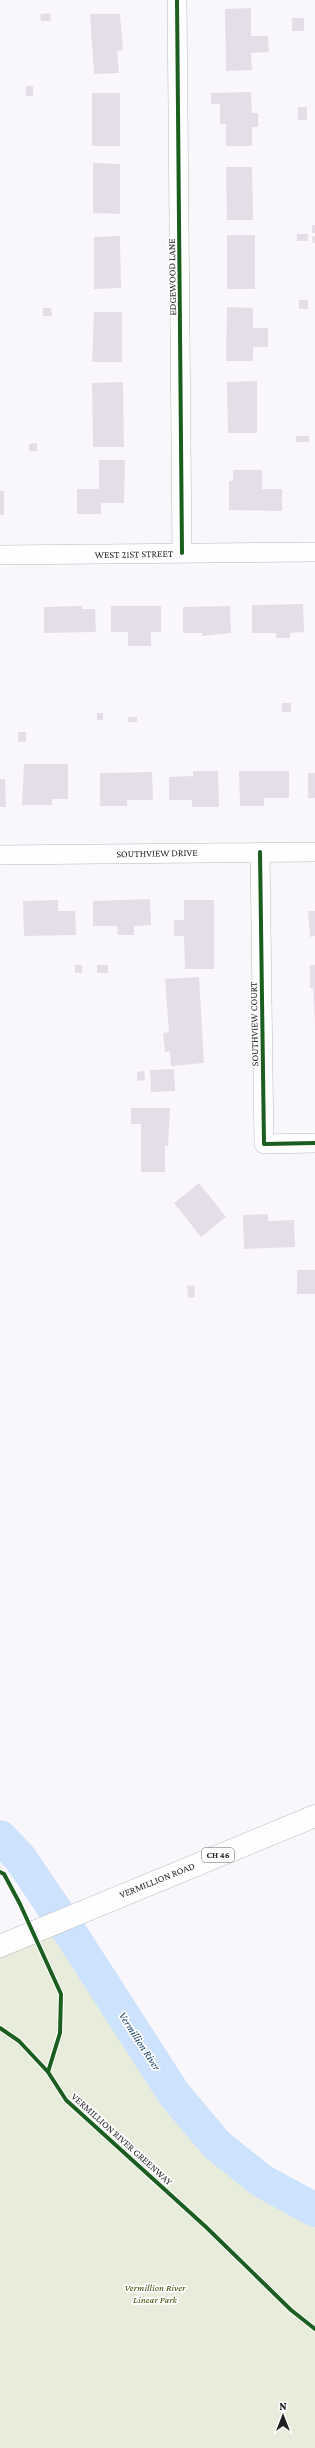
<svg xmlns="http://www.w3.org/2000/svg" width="315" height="2448" font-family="'Crimson Pro',serif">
<rect width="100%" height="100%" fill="#faf7fc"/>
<path fill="#e8ecdb" d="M62,1920l112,174 43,50 45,37 53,29v238h-315v-502z"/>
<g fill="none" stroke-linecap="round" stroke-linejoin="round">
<path stroke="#cde3fd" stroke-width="34" d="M0,1837l20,21 42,62 112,174 43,51 45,36 53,29"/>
</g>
<path fill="#e5dee8" d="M251,8v28h17l1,16 -18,1 1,17 -26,1 -1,-62z
M50,13l1,8h-10l-1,-7z
M90,14h30l3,36 -6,1 2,22 -25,1z
M292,18h12v13h-12z
M26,86h7v10h-7z
M251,92l1,21h6v14h-6v19h-26v-22h-6v-20h-9v-11z
M92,93h28v53h-28z
M298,107h9v13h-9z
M93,163l27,1v50l-27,-1z
M226,167h26l1,53h-26z
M312,225h3v8h-3z
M297,234h11v7h-11z
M227,235h28v54h-28z
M120,236l1,52 -27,1v-52z
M315,236v7h-2l-1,-6z
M299,300h9v9h-9z
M227,307l26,1v20h15v19h-15v14h-27z
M43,308h8l1,8h-9z
M94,312h28v50h-30z
M257,381v52h-29l-1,-51z
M123,382l1,65h-31l-1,-64z
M296,436h13v6h-13z
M37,443v8h-8v-7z
M99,460h26l-1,43h-23v11h-24v-25h22z
M233,470h29v19h20v22l-53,-1v-29h4z
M0,491h4v24h-4z
M303,604l1,28 -14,1v5h-14v-5h-24v-28z
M82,606v3h13l1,23 -52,1v-26z
M111,606h50v26h-10v14h-23v-14h-17z
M230,606l1,27 -29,3v-3h-19v-26z
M282,703h9v9h-9z
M97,713h6v7h-6z
M128,717h9v5h-9z
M18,732h8v10h-8z
M24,764h44v35h-16v6h-30z
M193,771h25l1,36h-27v-7h-23v-23l24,-1z
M239,771h50v27h-25v8h-24z
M152,772l1,28h-26v6h-27v-33z
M308,773h7v25h-7z
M0,779h5l1,28h-6z
M150,899l1,26 -17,1v9h-16l-1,-9h-24v-25z
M58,900v11h17l1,24 -52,1 -1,-35z
M184,900h30v69h-29l-1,-33h-10v-16h10z
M308,911h7v25l-5,1z
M75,965h7v8h-7z
M97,965h11v8h-11z
M310,965h5v58l-2,-35h-3z
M199,977l5,86 -33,3 -1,-15 -5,1 -2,-19 6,-1 -4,-53z
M174,1069l1,22 -24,1 -1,-22z
M144,1071l1,9 -8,1v-9z
M131,1108h39l-2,38h-3v26h-24v-48h-10z
M199,1183l27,34 -25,20 -27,-34z
M268,1214v7l26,-1 1,27 -51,2 -1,-34z
M297,1270h18v24h-18z
M194,1285l1,12 -7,1 -1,-12z"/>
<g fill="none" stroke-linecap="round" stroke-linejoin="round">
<g stroke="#bab8bc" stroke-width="20">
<path id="street" d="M177,0l5,553
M0,555l315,-3
M260,852l4,292 51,-1
M0,855l315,-3"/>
</g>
<g stroke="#bab8bc" stroke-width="23">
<path id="primary" d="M0,1946l315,-130"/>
</g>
<use href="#street" stroke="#fefeff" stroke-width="19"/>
<use href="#primary" stroke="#fefeff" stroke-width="22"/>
<g stroke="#fff" stroke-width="6">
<path id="cycleway" d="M177,0l5,553
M260,852l4,292 51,-1
M0,1872l4,2 16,30 41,90 -1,39 -12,39
M0,2028l19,13 29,31 18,28 140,127 85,83 24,19"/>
</g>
<use href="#cycleway" stroke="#1b5e20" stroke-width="4"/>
</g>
<g text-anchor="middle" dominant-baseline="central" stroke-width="3.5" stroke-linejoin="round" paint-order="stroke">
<rect fill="#fff" stroke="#646264" stroke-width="1" x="202" y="1848" width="32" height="14" rx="3"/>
<g font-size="9" font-weight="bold" fill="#211e21">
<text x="218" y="1855">CH 46</text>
</g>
<g font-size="10" fill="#211e21" stroke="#fff">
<text transform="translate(172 277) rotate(-91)">EDGEWOOD LANE</text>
<text transform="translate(134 554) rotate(-1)">WEST 21ST STREET</text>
<text transform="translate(157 853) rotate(-1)">SOUTHVIEW DRIVE</text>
<text transform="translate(254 1024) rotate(-91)">SOUTHVIEW COURT</text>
<text transform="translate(157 1880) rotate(-22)">VERMILLION ROAD</text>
<text transform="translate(122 2139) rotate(42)">VERMILLION RIVER GREENWAY</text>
</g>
<g font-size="10" font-style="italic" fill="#3d4900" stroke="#fff">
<text x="155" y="2287">Vermillion River<tspan x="155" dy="12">Linear Park</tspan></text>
</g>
<g font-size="11" font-style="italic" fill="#02315c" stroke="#fff">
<text transform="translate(140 2041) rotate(57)">Vermillion River</text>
</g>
</g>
<g transform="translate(283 2416)" stroke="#ffffff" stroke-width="3" paint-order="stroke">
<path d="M0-3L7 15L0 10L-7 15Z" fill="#211e21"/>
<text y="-6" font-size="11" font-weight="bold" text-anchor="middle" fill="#211e21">N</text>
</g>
</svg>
